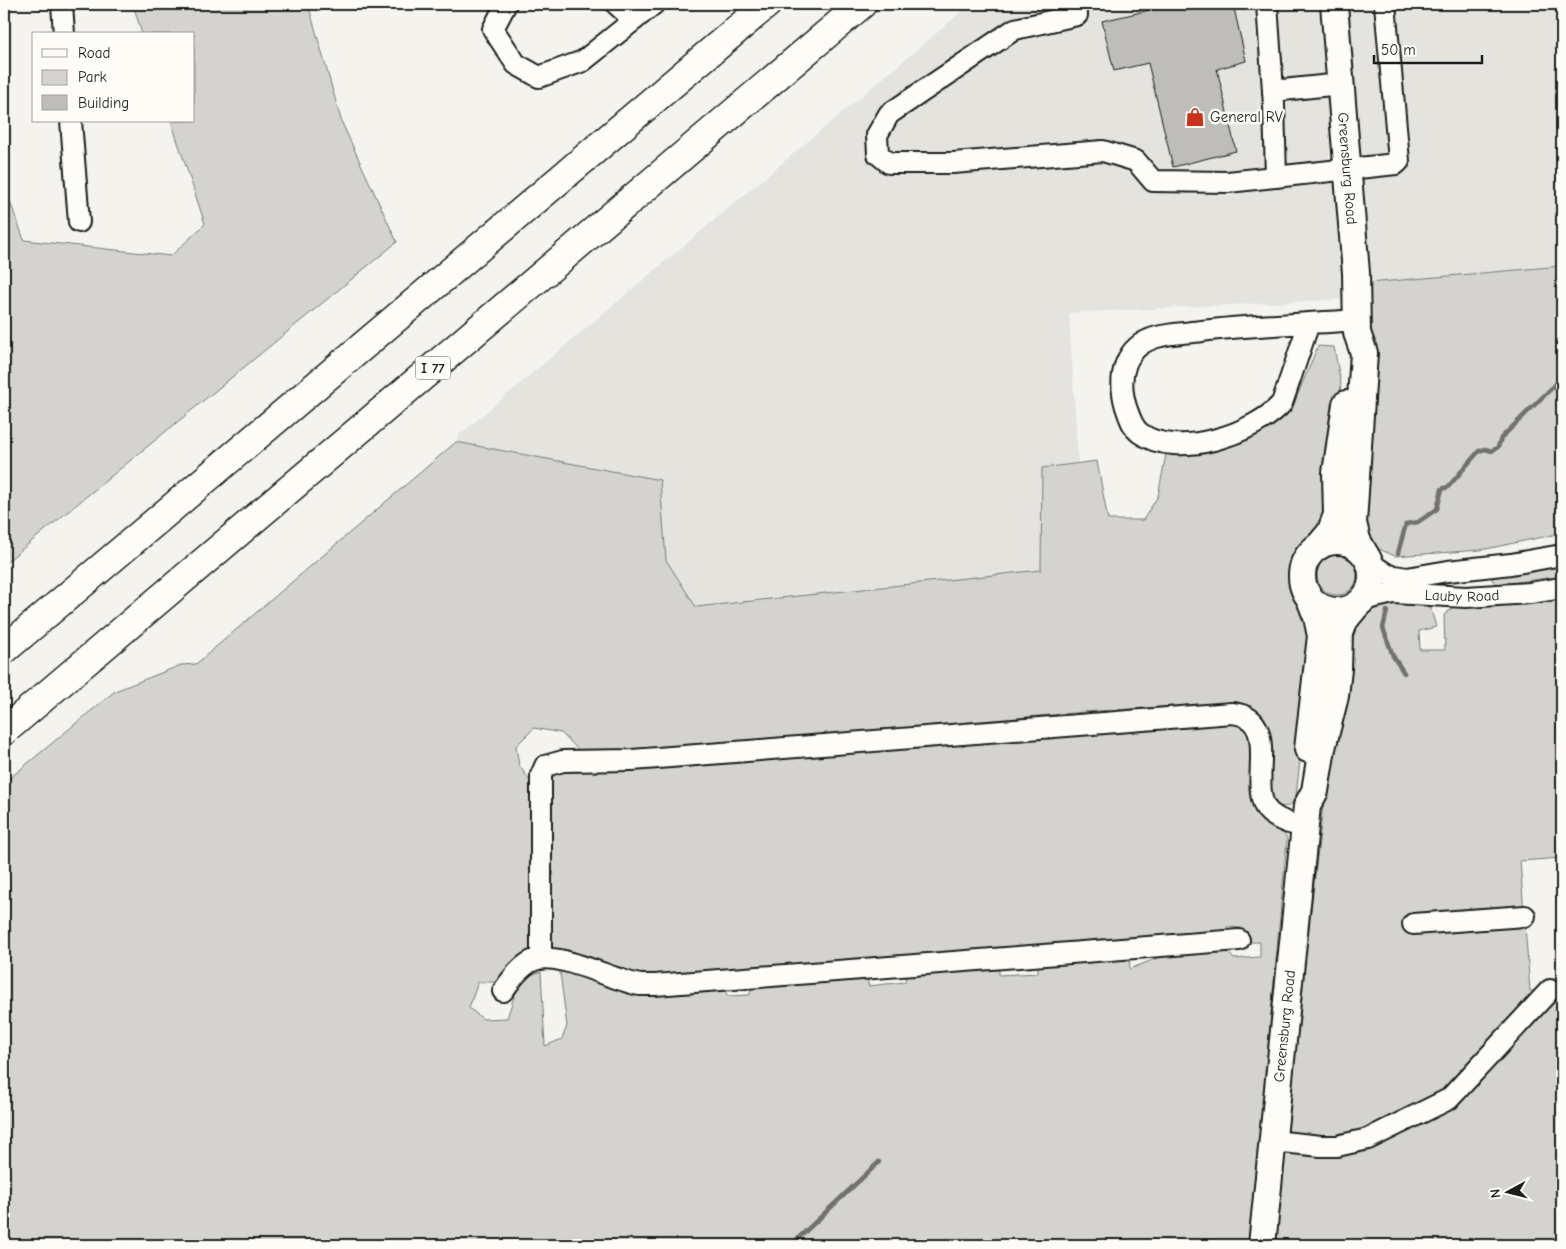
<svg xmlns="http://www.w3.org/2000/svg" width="1566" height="1249" font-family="'Comic Neue',sans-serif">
<rect width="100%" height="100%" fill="#f4f3ee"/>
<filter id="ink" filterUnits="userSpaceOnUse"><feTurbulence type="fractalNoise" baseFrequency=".02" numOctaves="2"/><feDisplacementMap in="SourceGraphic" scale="10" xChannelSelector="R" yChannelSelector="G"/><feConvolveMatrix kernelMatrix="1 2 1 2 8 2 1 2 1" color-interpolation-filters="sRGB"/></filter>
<g filter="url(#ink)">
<path fill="#e4e3de" d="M971,4h353l24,295 -279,14 9,150 -36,5 -1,102 -345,37 -30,-47 -6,-80 -204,-38 4,-8z
M1346,4h216v262l-194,17z"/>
<path fill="#d4d3cf" stroke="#787876" d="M133,4h175l34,119 55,119 -393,322v-379l20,55 147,16 34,-32 -34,-103h23v-87h-52z
M1562,266v267l-81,17 -86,6 -16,-7 -10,-9 -7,-25 6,-232z
M1318,346l16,1 7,37 -14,121 -14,30 -18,16 -3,34 16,30 5,29 -17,152 -6,10 -12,1 -7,-4 -4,-66 -11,-26 -18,-9 -142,9 -491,43 -23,-1 -21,-20 -27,-5 -18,18 3,19 11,16 5,164 -7,9 -32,28h-18l-9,26 14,11 24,-1 8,-24 15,-20 11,-2 4,74 17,-7 5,-13 -8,-61 58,20 32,7 76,-6 2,10 23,-1 1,-12 117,-10v13l37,-4 1,-11 93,-7v11l39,-2v-12l91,-7 1,15 35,-14 59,-8 10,12 26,-2v-15h-15l-3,-14 -15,-1 -3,10 -567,43c-19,-2 -39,-5 -58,-12 -17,-6 -34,-13 -52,-16l2,-175c18,-13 53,-9 76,-10l609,-47 14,8 6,18 -1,40 5,23 13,16 10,4 6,10 -37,406h-1246v-462l111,-92 66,-26 15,-1 260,-222 204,38 6,80 30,47 345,-37 1,-102 55,-7 11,59h35l15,-24 9,-47 34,2 36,-8 34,-17 22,-20z
M1317 575a20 20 0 1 1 40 0a20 20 0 1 1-40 0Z
M1562,561v15l-60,8h-5l-5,-4 2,-6z
M1562,597v261l-42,3 10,130 32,-2v256h-290l71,-611 31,-30 44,-6 12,8 6,21 -17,4 1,19h25l-1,-35 16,-14 64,4z"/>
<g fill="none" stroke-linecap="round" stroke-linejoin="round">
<path stroke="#72716f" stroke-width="4.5" d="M1398,553l8,-29 12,-2 19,-13 5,-20 6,-2 31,-36 6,-2 7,2 6,-4 3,-9 61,-60
M1387,611l-4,17 10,28 11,17
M791,1245l88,-83"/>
</g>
<path fill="#bebdba" stroke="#1c1c1c" d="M1176,4h57l13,57 -29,8 19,82 -63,16 -25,-104 -34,8 -12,-50z"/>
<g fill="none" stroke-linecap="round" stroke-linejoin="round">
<g stroke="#1c1c1c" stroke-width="24">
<g id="minor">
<path d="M62,4l2,30"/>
<path d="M506,4l-13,25 23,35 23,13 44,-16 71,-57"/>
<path d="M616,4l18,16"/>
<path d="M1267,4l7,101 2,72"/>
<path d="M1077,15l-62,14 -126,85 -12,21 1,19 11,9h64l150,-12 33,10 17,20 75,1 168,-18 3,-3 -14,-157"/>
<path d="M1273,91l68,-7"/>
<path d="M71,121l8,101"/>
<path d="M1309,323l-27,80c-27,31 -106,57 -142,30 -8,-6 -11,-18 -14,-26 -9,-30 -2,-61 31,-70 14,-4 31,-4 45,-6 51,-6 103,-7 155,-11"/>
<path d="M1370,563l18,12 19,3 41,-7 63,-7 51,-9"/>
<path id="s1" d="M1363,600l30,-7 73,4 64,-4 32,-5"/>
<path d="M1413,924l112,-8"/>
<path d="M541,959v-184l4,-9 18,-5 69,-1 600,-47c53,5 12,77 38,100 11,9 22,11 35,14"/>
<path d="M503,991c8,-11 17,-24 29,-30 23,-12 82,20 108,24 5,0 10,0 15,0l584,-45"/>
<path d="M1273,1141l48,5h16l31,-7 81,-40 101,-109"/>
</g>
</g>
<g stroke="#1c1c1c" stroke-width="30">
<g id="major">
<path id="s2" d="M1334,4l22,269 1,60 7,20 -11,170 4,17 9,16"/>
<circle cx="1337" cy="576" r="35"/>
<path d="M1319,546l11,-13 7,-18 -1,-42 10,-69"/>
<path d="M1308,749l13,-113 -4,-19 -7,-18"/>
<path id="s3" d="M1262,1245l45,-439 8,-15 7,-43 13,-52 3,-27 1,-36 4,-11 14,-17"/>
</g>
</g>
<g stroke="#1c1c1c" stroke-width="31">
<path id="highway" d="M4,650l763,-646
M4,731l858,-727"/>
</g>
<use href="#minor" stroke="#fdfcf7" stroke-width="20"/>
<use href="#major" stroke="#fdfcf7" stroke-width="26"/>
<use href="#highway" stroke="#fdfcf7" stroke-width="28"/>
</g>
</g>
<defs>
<g id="shop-bare" transform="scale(1.5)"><path d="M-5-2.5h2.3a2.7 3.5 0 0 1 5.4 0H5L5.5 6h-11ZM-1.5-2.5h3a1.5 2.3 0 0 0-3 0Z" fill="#c8321e" stroke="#fdfcf7" stroke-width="2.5" paint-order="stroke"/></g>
</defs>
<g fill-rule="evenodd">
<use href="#shop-bare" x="1195" y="117"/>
</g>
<g text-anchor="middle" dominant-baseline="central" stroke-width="5" stroke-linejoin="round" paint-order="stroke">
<rect fill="#fdfcf7" stroke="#605f5e" stroke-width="1" x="415.5" y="356.5" width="35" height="23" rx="4"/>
<g font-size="14" font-weight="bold" fill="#1c1c1c">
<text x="433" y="368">I 77</text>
</g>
<g font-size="15" fill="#1c1c1c" stroke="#fdfcf7" text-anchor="start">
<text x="1210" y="117">General RV</text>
</g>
<g font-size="15" fill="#1c1c1c" stroke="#fdfcf7">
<text stroke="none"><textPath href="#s2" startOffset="165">Greensburg Road</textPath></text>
<text stroke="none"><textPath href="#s1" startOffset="100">Lauby Road</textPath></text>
<text stroke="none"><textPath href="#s3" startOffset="220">Greensburg Road</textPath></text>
</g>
</g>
<rect width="1566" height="1249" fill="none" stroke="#fdfcf7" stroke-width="20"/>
<rect x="10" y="10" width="1546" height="1229" fill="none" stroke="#1c1c1c" stroke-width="2" filter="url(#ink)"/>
<rect x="32" y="32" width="162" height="90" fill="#fdfcf7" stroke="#a3a29f"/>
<rect x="42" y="49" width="25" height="8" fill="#fdfcf7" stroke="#a3a29f"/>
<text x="78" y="58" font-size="15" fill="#1c1c1c">Road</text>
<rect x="42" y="70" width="25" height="15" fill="#d4d3cf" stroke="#a3a29f"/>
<text x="78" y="82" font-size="15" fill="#1c1c1c">Park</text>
<rect x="42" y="95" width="25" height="15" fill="#bebdba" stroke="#a3a29f"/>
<text x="78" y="108" font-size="15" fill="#1c1c1c">Building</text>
<g transform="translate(1508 1192) rotate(263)" stroke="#fdfcf7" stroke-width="4" paint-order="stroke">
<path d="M0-4L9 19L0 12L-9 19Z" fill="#1c1c1c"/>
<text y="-8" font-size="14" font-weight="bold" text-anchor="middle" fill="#1c1c1c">N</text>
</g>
<path d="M1374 55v8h108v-8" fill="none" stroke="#1c1c1c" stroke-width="2.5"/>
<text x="1381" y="55" font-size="15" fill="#1c1c1c" stroke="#fdfcf7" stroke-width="4" paint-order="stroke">50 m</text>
</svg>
